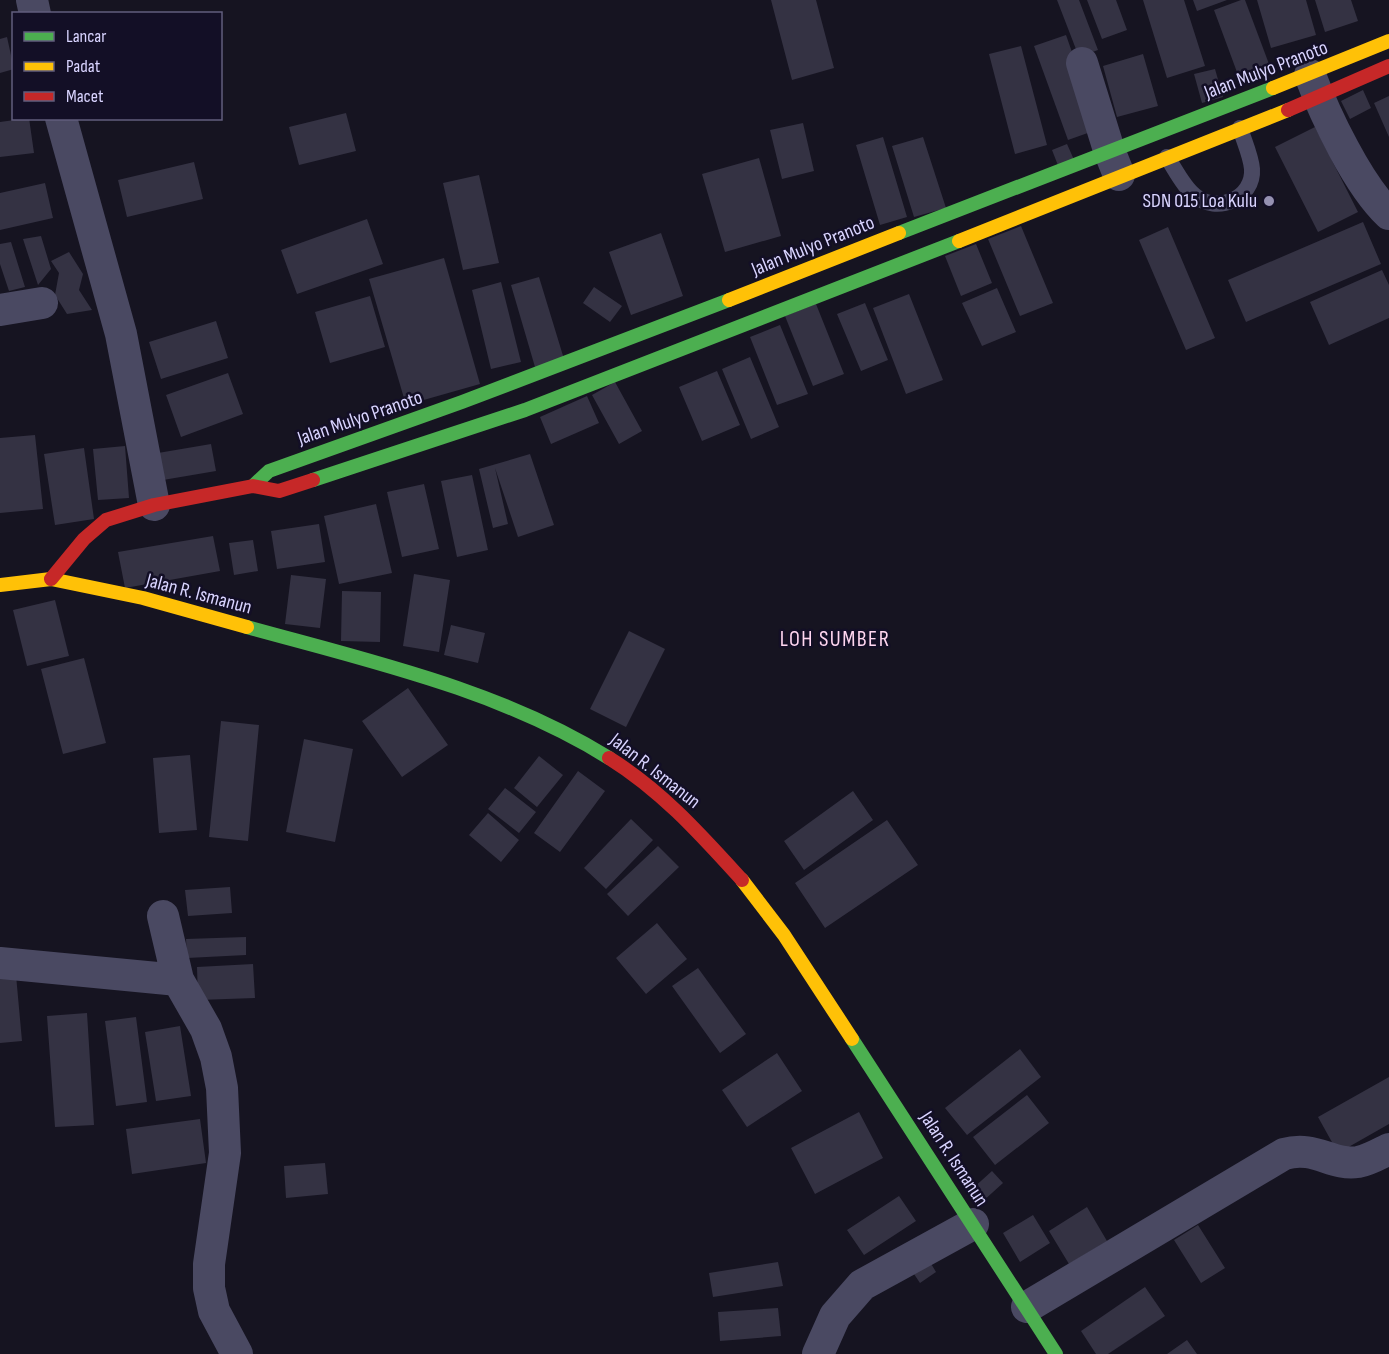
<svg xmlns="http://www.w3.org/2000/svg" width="1389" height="1354" font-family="'Sofia Sans Condensed',sans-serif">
<rect width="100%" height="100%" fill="#161421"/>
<path fill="#343243" d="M771,0h45l18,68 -42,12z
M1057,0h22l19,50 -19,7z
M1087,0h29l11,30 -25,9z
M1143,0h41l21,66 -38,12z
M1193,0h34l-30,11z
M1241,0h4l27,72 -31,11 -27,-73z
M1257,0h49l10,35 -45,13z
M1315,0h36l7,21 -33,11z
M1066,35l33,94 -31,11 -34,-94z
M7,37l7,32 -14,4v-34z
M1021,46l26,99 -32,9 -26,-100z
M1143,54l15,52 -41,11 -14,-51z
M1215,69l8,28 -21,6 -8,-29z
M1363,90l8,18 -21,11 -9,-18z
M1389,96v41l-15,-34z
M346,113l10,38 -57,14 -10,-38z
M29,118l5,35 -34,4v-35z
M803,123l11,48 -32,8 -12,-49z
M1315,127l43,85 -40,20 -43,-85z
M883,137l24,80 -27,8 -24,-80z
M923,137l23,71 -32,9 -22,-71z
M1067,144l8,18 -16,6 -7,-18z
M759,158l22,78 -56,16 -23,-78z
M194,162l9,37 -76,18 -9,-37z
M479,175l20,88 -36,7 -20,-87z
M45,183l8,35 -53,12v-37z
M367,219l16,45 -86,30 -16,-44z
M1363,222l18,42 -135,58 -18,-42z
M1021,226l32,77 -33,13 -32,-77z
M1168,227l47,111 -29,12 -47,-110z
M661,233l22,63 -52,19 -22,-63z
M41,236l10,33 -13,16 -15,-46z
M11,242l14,45 -16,4 -9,-27v-20z
M976,244l16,39 -31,13 -16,-40z
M69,252l14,22 -4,16 13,20 -25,4 -12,-19 4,-22 -8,-12z
M444,258l36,126 -74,21 -37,-126z
M1382,270l7,15v33l-60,27 -19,-43z
M539,277l25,82 -29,8 -24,-82z
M501,282l20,80 -30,7 -19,-79z
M594,287l28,19 -12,16 -27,-19z
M997,288l19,44 -34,14 -20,-43z
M909,294l34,86 -37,14 -33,-86z
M370,296l15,51 -55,16 -15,-51z
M865,303l23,57 -27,11 -24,-57z
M816,304l28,70 -31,12 -28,-70z
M216,321l12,37 -67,21 -12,-37z
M780,325l28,69 -31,11 -27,-68z
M750,357l29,70 -28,12 -29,-70z
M717,371l23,54 -38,16 -23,-54z
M228,373l15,41 -62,23 -15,-42z
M615,382l27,49 -23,13 -27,-49z
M587,396l12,27 -48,21 -11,-27z
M35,435l8,74 -43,4v-75z
M211,444l5,27 -53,9 -5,-27z
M125,446l4,52 -31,2 -5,-51z
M84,448l10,71 -39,6 -11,-71z
M530,454l24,71 -36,12 -23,-69 13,56 -15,4 -14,-59z
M472,475l16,75 -31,7 -16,-76z
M424,484l15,65 -37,8 -15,-65z
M376,504l16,69 -53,11 -15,-68z
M319,524l6,38 -48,7 -6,-38z
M213,536l7,35 -95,17 -7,-36z
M253,540l5,31 -24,4 -5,-32z
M414,574l36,6 -11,72 -36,-6z
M291,575l35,4 -6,49 -35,-4z
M342,591l39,1 -1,50 -39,-1z
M55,600l14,56 -42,10 -14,-56z
M451,625l34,8 -7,30 -34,-8z
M629,631l36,18 -39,78 -36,-18z
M84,658l22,85 -43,11 -22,-85z
M408,688l40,57 -46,32 -40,-56z
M221,721l38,4 -11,116 -39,-4z
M304,739l49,10 -18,93 -49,-10z
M190,755l7,75 -38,3 -6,-75z
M539,756l24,19 -26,32 -23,-19z
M578,771l27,20 -45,61 -26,-19z
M505,788l31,24 -17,21 -31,-24z
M853,791l20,29 -69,50 -20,-29z
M488,813l31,27 -18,22 -32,-27z
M631,819l22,21 -47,49 -22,-21z
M887,820l31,45 -93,63 -30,-45z
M658,846l21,21 -51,49 -21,-22z
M230,887l2,26 -44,3 -3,-26z
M657,923l30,36 -41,35 -30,-36z
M246,937v18l-59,3 -1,-19z
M253,964l2,34 -57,2 -1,-33z
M698,968l48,66 -26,19 -48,-67z
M16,975l6,66 -22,2v-67z
M87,1013l7,112 -39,2 -8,-111z
M136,1017l11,85 -31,4 -11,-85z
M180,1026l11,70 -35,5 -11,-69z
M1020,1049l21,28 -74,58 -22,-27z
M777,1053l25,38 -55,36 -25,-37z
M1389,1077v47l-51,29 -20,-36z
M1027,1095l22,28 -54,42 -22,-28z
M859,1112l24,46 -68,36 -24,-46z
M200,1119l6,44 -74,11 -6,-45z
M325,1163l3,31 -42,4 -2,-32z
M992,1171l11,12 -21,19 -11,-12z
M899,1196l17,25 -52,34 -17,-25z
M1087,1207l20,34 -38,23 -20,-33z
M1033,1215l17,28 -30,19 -17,-29z
M1198,1225l27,43 -24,15 -27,-43z
M927,1257l9,15 -16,11 -10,-15z
M778,1262l5,24 -70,11 -4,-24z
M1145,1287l20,29 -57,38h-12l-15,-23z
M778,1308l3,28 -61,5 -2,-29z
M1187,1340l10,14h-30z"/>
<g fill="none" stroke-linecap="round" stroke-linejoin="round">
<path stroke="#4a4962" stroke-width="16" d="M1167,157c8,12 16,29 27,38 23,20 60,3 58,-26 -1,-13 -8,-28 -12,-41"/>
<path stroke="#4a4962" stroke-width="32" d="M32,0l3,14
M1082,63l27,87 10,25
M1310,75c15,40 48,110 79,139
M61,118l60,216 33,171
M0,310l42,-7
M163,916l15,64 28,49 10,28 6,31 3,65 -16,111v24l5,23 23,43
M0,963l178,17
M1027,1307l257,-153c32,-9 47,12 74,8 11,-2 21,-8 31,-13
M818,1354l17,-38 27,-31 111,-61"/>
<path stroke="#4caf50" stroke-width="14" d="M899,233l374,-145
M313,480l212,-70 434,-169
M253,486l16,-15 193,-69 267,-102
M247,627c123,34 253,63 362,131
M852,1039l204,315"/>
<path stroke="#ffc107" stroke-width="14" d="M1273,88l116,-47
M959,241l329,-131
M729,300l170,-67
M0,585l51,-6 92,19 104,29
M742,880l42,55 68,104"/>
<path stroke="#c62828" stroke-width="14" d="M1288,110l101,-44
M51,579l33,-40 22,-19 48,-15 99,-19 26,5 34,-11
M609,758c53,33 92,77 133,122"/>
</g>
<circle fill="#9591b1" stroke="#130f26" stroke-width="2" cx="1269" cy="201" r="6"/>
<g text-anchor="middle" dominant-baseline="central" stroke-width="5" stroke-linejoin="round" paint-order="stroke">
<g font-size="20" fill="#d9d4ff" stroke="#130f26">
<text transform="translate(1266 70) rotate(-21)">Jalan Mulyo Pranoto</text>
<text transform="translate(813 246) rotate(-22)">Jalan Mulyo Pranoto</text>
<text transform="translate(360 418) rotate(-19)">Jalan Mulyo Pranoto</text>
<text transform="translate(199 594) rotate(15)">Jalan R. Ismanun</text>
<text transform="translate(655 771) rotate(38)">Jalan R. Ismanun</text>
<text transform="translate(954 1159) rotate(57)">Jalan R. Ismanun</text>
</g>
<g font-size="20" fill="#d9d4ff" stroke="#130f26" text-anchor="end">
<text x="1257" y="201">SDN 015 Loa Kulu</text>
</g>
<g font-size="22" letter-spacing="1.5" fill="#ffd6f0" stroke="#130f26">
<text x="835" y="639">LOH SUMBER</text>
</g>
</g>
<rect x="12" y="12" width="210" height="108" fill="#130f26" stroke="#625e7d" stroke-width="1.5"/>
<rect x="24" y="32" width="30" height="9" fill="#4caf50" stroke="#625e7d" stroke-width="1.5"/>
<text x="66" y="42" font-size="18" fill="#d9d4ff">Lancar</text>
<rect x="24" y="62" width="30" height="9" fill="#ffc107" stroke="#625e7d" stroke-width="1.5"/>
<text x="66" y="72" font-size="18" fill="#d9d4ff">Padat</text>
<rect x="24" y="92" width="30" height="9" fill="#c62828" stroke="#625e7d" stroke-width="1.5"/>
<text x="66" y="102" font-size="18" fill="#d9d4ff">Macet</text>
</svg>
